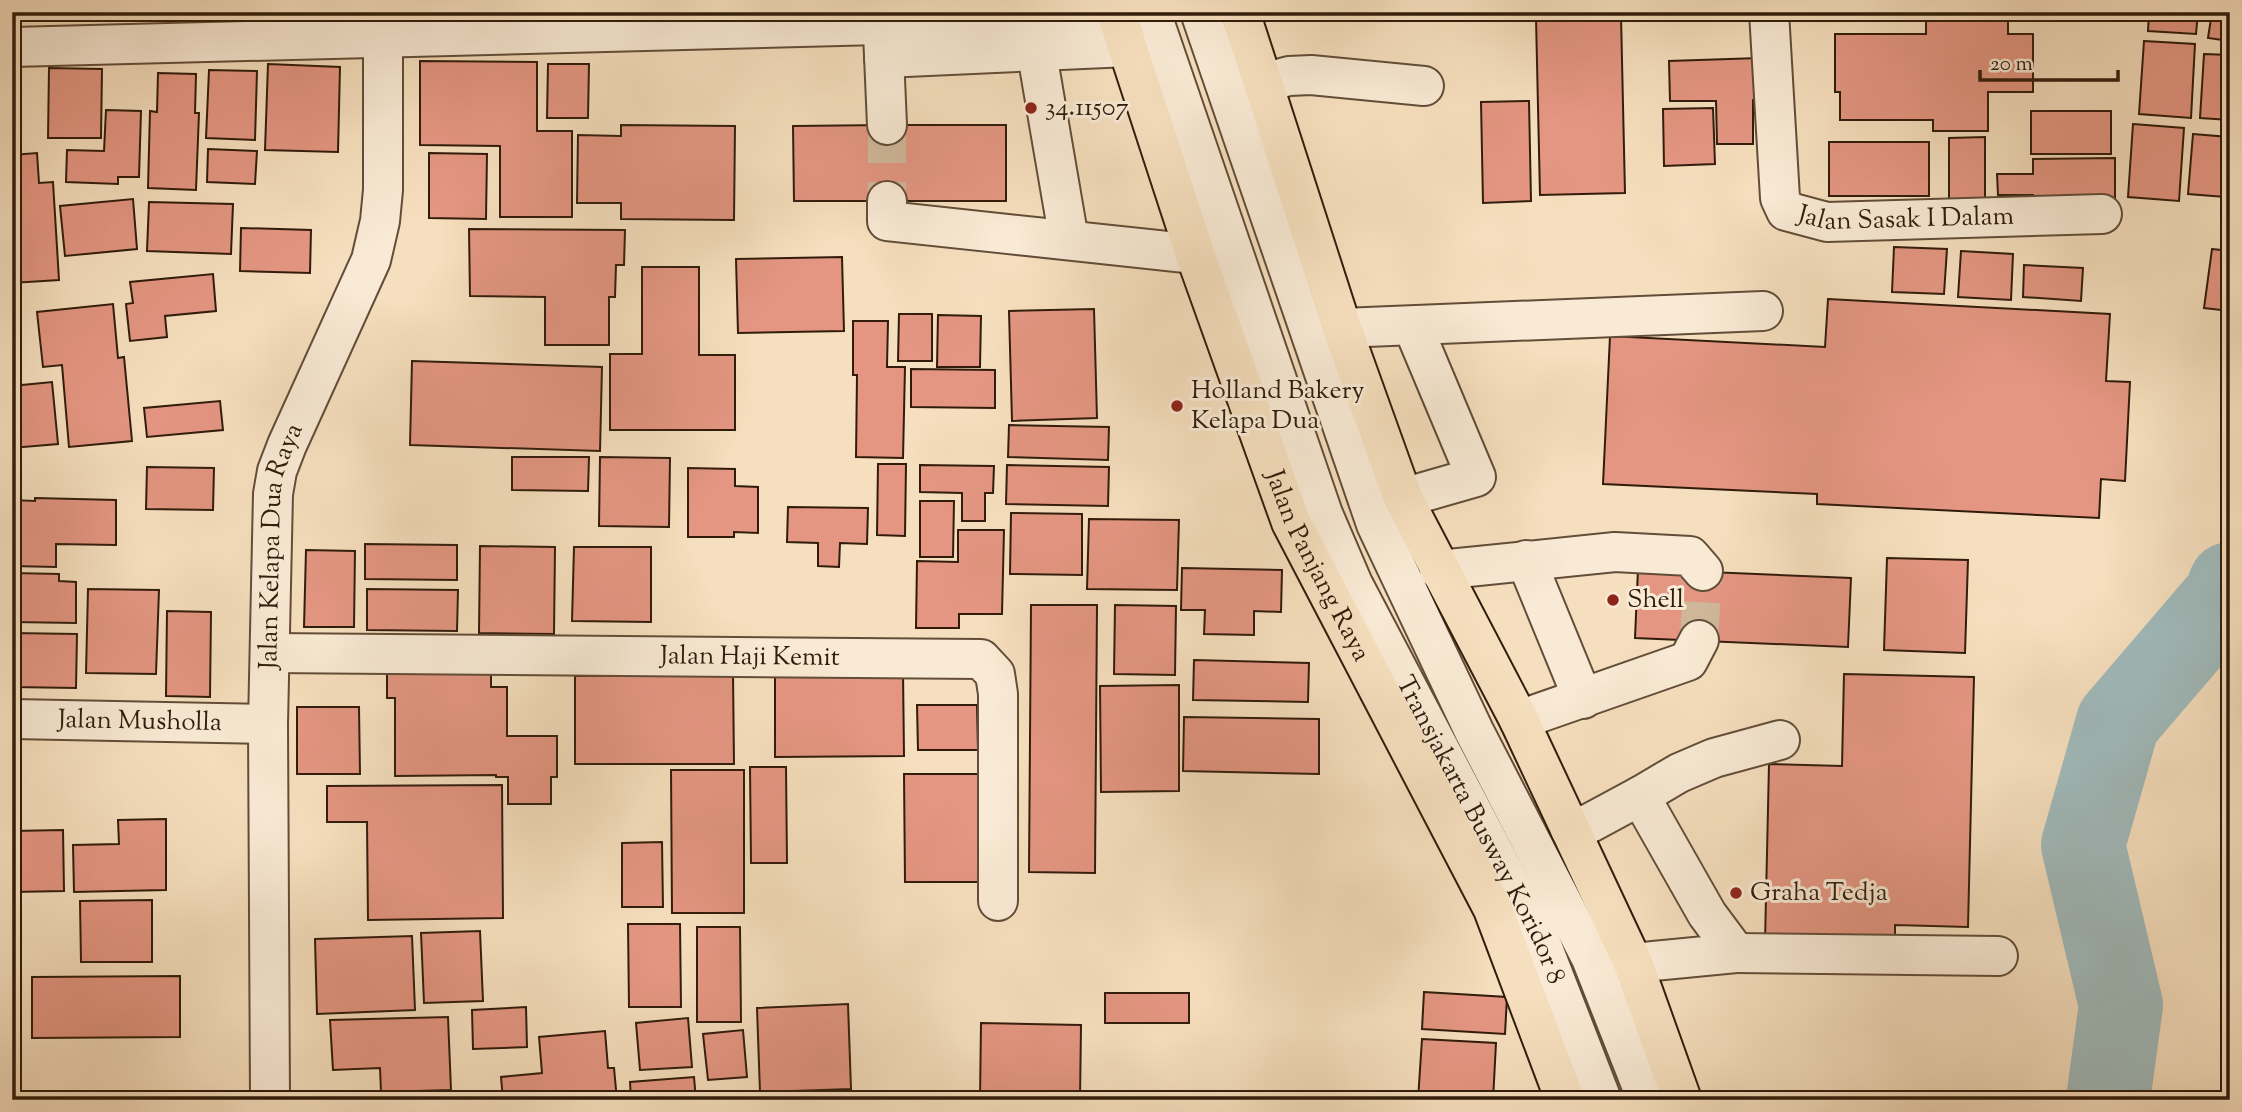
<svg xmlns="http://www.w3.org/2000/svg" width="2242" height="1112" font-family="'Sorts Mill Goudy',serif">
<rect width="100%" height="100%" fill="#f6dfbe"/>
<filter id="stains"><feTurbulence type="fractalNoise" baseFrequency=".00286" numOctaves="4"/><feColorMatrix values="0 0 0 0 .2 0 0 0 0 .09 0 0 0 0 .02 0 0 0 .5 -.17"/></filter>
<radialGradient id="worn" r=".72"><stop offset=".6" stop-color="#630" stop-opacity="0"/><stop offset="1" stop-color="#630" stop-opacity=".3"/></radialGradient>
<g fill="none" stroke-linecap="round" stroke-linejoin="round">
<path stroke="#a0babb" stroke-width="84" d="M2108,1100l13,-95 -38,-160 35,-123 107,-125 5,-13"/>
</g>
<path fill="#e49682" stroke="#311c0b" stroke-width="2" d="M438,12h65v3l-65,-1z
M1926,12h82v22h25v58h-45v39h-55v-11h-93v-28h-5v-58h91z
M2149,12h49l-2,22 -48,-3z
M2212,12h18v29l-22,-3z
M1621,16l4,177 -85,2 -4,-177z
M2144,41l51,3 -4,74 -52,-4z
M2204,54l26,1v65l-30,-2z
M1759,58l1,41 -7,1v44h-36l-1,-43h-46l-1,-40z
M420,61l117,1v69h35v86h-72v-71l-80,-1z
M268,64l72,3 -2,85 -73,-2z
M548,64h41l-1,54h-41z
M49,68l53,1 -1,69h-53z
M209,70l48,1 -2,69 -49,-2z
M158,73l38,1 -1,39h4l-3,77 -48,-2 2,-77 7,1z
M1529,101l2,100 -48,2 -2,-101z
M1713,108l2,56 -51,2 -1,-57z
M106,110l35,1 -2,66h-21v7l-52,-2 1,-32 37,1z
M2031,111h80v43h-80z
M2133,124l51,4 -5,73 -51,-4z
M621,125l114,1 -1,94 -113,-1v-16h-44l1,-68 43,1z
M887,125h119v76h-212l-1,-75z
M2193,134l36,3 -4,60 -37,-3z
M1985,137v73h-36v-72z
M1829,142h100v54h-100z
M208,149l49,2 -2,33 -48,-2z
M37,153l2,30 14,-1 6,98 -47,3v-128z
M429,153l58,1 -1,65 -57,-1z
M2115,158v43h-82v-6h-35l-1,-21h36v-15z
M133,199l4,50 -72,7 -5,-50z
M149,202l84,2 -2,50 -84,-3z
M241,228l70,2 -1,43 -70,-2z
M469,229l156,1 -1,35h-8l-1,32h-6v48h-64v-48l-75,-1z
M1894,247l53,2 -3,45 -52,-2z
M2212,249l18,2v60l-26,-3z
M1961,251l52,3 -2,46 -53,-3z
M842,257l2,74 -106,2 -2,-74z
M2024,265l59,3 -2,33 -58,-4z
M642,267h57v88h36v75h-125v-76h32z
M213,274l3,37 -51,5 2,21 -37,4 -4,-37 7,-1 -3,-21z
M1828,299l282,15 -4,67 24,1 -5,99 -24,-2 -2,39 -282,-14v-10l-214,-10 7,-148 215,11z
M113,304l5,54 6,-1 8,84 -63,6 -7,-82 -19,2 -6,-55z
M1094,309l3,109 -85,3 -3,-110z
M899,314h33v47h-34z
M938,315l43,1 -1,51h-43z
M853,321h35l-1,46h18l-2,91 -47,-1 1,-82h-4z
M412,361l190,6 -2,84 -190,-6z
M911,369l84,1v38l-84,-1z
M52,382l6,62 -46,4v-62z
M220,401l3,29 -76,7 -3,-29z
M1009,425l100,2 -1,33 -100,-3z
M512,457h77l-1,34 -76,-1z
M600,457l70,1 -1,69 -70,-1z
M878,464h28l-1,72 -28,-1z
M920,465l74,1 -1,27h-8v28h-23v-28l-42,-1z
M1007,465l102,2 -1,39 -102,-2z
M147,467l67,1 -1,42 -67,-1z
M688,468l47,1v17l23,1v46l-24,-1v5h-46z
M35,498l81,2v45l-60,-1v23l-44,-1v-66l23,1z
M920,501h34l-1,56h-33z
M788,507l80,1 -1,36 -27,-1 -1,24 -21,-1v-23l-31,-1z
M1011,513l71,1v61l-72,-1z
M1089,519l90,1 -2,70 -90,-1z
M958,530h46l-2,84h-43v14h-43l1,-67 41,1z
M365,544l92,1v35l-92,-1z
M480,546l75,1 -1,87 -75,-1z
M574,547h77v75l-79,-1z
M306,550l49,1 -1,76h-50z
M1887,558l81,2 -3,93 -81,-3z
M1182,568l100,2 -1,42 -27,-1v24l-50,-1 1,-24h-24z
M1638,569l213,9 -3,69 -213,-9z
M12,573l47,1v7l17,1v41l-64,-1z
M88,589l71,1 -3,84 -70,-1z
M367,589l91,1 -1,41 -90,-1z
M1031,605h66l-2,268 -66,-1z
M1115,605l61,1 -1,69 -61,-1z
M167,611l44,1 -1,85 -44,-1z
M12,633l65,1 -1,54 -64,-1z
M491,660v27h16v49h50v41h-6v27h-43v-27h-12v-2l-101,1v-78h-8v-37z
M1194,660l115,3 -1,39 -115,-2z
M903,671l1,85 -129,1v-85z
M733,674l1,90h-159v-88z
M1844,674l130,3 -6,250 -73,-2v20l-130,-3 4,-178 73,2z
M1179,685v106l-78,1 -1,-106z
M917,705h60l1,45h-60z
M297,707h62l1,67h-63z
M1184,717l135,2v55l-136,-3z
M750,767h36l1,96h-36z
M671,770h73v143h-72z
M904,774h78l1,108h-78z
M502,785l1,133 -135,2 -1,-98h-40v-36z
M166,819v71l-92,2 -1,-47 46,-1 -1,-24z
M63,830l1,61 -52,1v-61z
M662,842l1,65h-41v-64z
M152,900v62h-71l-1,-61z
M628,924h52l1,83h-52z
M697,927h43l1,95h-44z
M480,931l3,70 -59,2 -3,-70z
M412,936l3,74 -98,4 -2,-75z
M180,976v61l-148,1v-61z
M1424,992l83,5 -2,37 -83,-5z
M1105,993h84v30h-84z
M848,1004l3,85 -91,3 -3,-84z
M526,1007l1,40 -54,2 -1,-39z
M448,1017l3,73 -70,2 -1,-24 -47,2 -3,-50z
M688,1018l4,49 -52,3 -4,-47z
M981,1023l100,2 -1,75h-100z
M743,1030l4,47 -39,3 -5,-46z
M605,1031l3,37h6l3,32h-114l-2,-23 41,-4 -3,-36z
M1422,1039l74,4 -3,57h-75z
M694,1077l2,23h-65l-1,-18z"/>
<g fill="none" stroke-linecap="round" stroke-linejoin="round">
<path stroke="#cfb89a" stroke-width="38" stroke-dasharray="38 19" stroke-linecap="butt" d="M887,125v76
M1699,640l4,-69"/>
<g stroke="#624d38" stroke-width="42">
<g id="minor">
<path id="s1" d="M1151,12l172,502 30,70 187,356 62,160"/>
<path d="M1200,12l176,512 98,207 117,227 56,142"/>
<path id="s2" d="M1769,12l11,186 6,13 41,11 275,-8"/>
<path d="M1032,25l37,215"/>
<path d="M883,33l4,92"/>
<path d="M12,47l1106,-28"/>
<path d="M884,58l245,-11"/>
<path d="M1263,83l26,-7 22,-1 113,11"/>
<path d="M887,201v20l308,33"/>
<path d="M1342,328l421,-17"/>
<path d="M1403,498l73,-21 -63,-150"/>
<path d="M1526,560l57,139"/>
<path d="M1439,570l176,-18 75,4 13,15"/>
<path id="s3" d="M270,653l711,6 14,15 3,20v207"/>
<path id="s4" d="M12,719l256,5"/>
<path d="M1519,720l169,-59 11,-21"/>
<path d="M1640,796l39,-23 35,-15 66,-18"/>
<path d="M1570,829l20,-6 50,-27 67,118 29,39 -103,10"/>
<path d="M1736,953l262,3"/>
<path id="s5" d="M270,1100l-2,-376 5,-230 4,-23 10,-26 84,-185 9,-39 3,-31v-178"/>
</g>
</g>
<g stroke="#311c0b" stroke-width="42">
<g id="major">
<path id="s6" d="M1116,12l79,242 96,268 202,387 72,191"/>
<path d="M1240,12l102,316 61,170 116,222 114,243 49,137"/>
</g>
</g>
<use href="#minor" stroke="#f9ead5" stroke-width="38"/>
<use href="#major" stroke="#f6dfbe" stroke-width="38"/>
</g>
<g fill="#8f2418" stroke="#f9ead5" stroke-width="2.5">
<circle cx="1031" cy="108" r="7"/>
<circle cx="1177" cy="406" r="7"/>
<circle cx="1613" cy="600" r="7"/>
<circle cx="1736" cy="893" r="7"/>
</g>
<g text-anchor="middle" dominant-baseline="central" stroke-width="6" stroke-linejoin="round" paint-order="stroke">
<g font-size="26" fill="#311c0b" stroke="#f9ead5" text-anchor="start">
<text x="1045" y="108">34.11507</text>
<text x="1191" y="391">Holland Bakery<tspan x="1191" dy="30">Kelapa Dua</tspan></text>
<text x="1627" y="600">Shell</text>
<text x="1750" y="893">Graha Tedja</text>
</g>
<g font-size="26" fill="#311c0b" stroke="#f9ead5">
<text stroke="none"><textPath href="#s2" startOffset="322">Jalan Sasak I Dalam</textPath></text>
<text stroke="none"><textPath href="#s5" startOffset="555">Jalan Kelapa Dua Raya</textPath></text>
<text stroke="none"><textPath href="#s6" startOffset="590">Jalan Panjang Raya</textPath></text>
<text stroke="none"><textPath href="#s3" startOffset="480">Jalan Haji Kemit</textPath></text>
<text stroke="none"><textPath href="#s4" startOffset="128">Jalan Musholla</textPath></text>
<text stroke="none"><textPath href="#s1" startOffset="884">Transjakarta Busway Koridor 8</textPath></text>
</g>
</g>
<rect width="2242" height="1112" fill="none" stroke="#f6dfbe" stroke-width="42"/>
<rect x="14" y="14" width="2214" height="1084" fill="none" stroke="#311c0b" stroke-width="3.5"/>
<rect x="21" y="21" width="2200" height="1070" fill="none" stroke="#311c0b" stroke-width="2"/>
<path d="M1980 70v10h138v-10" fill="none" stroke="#311c0b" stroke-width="3.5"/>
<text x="1990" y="70" font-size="21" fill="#311c0b" stroke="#f9ead5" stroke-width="5" paint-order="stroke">20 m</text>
<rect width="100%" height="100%" filter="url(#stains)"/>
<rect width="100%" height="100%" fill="url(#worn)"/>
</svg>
